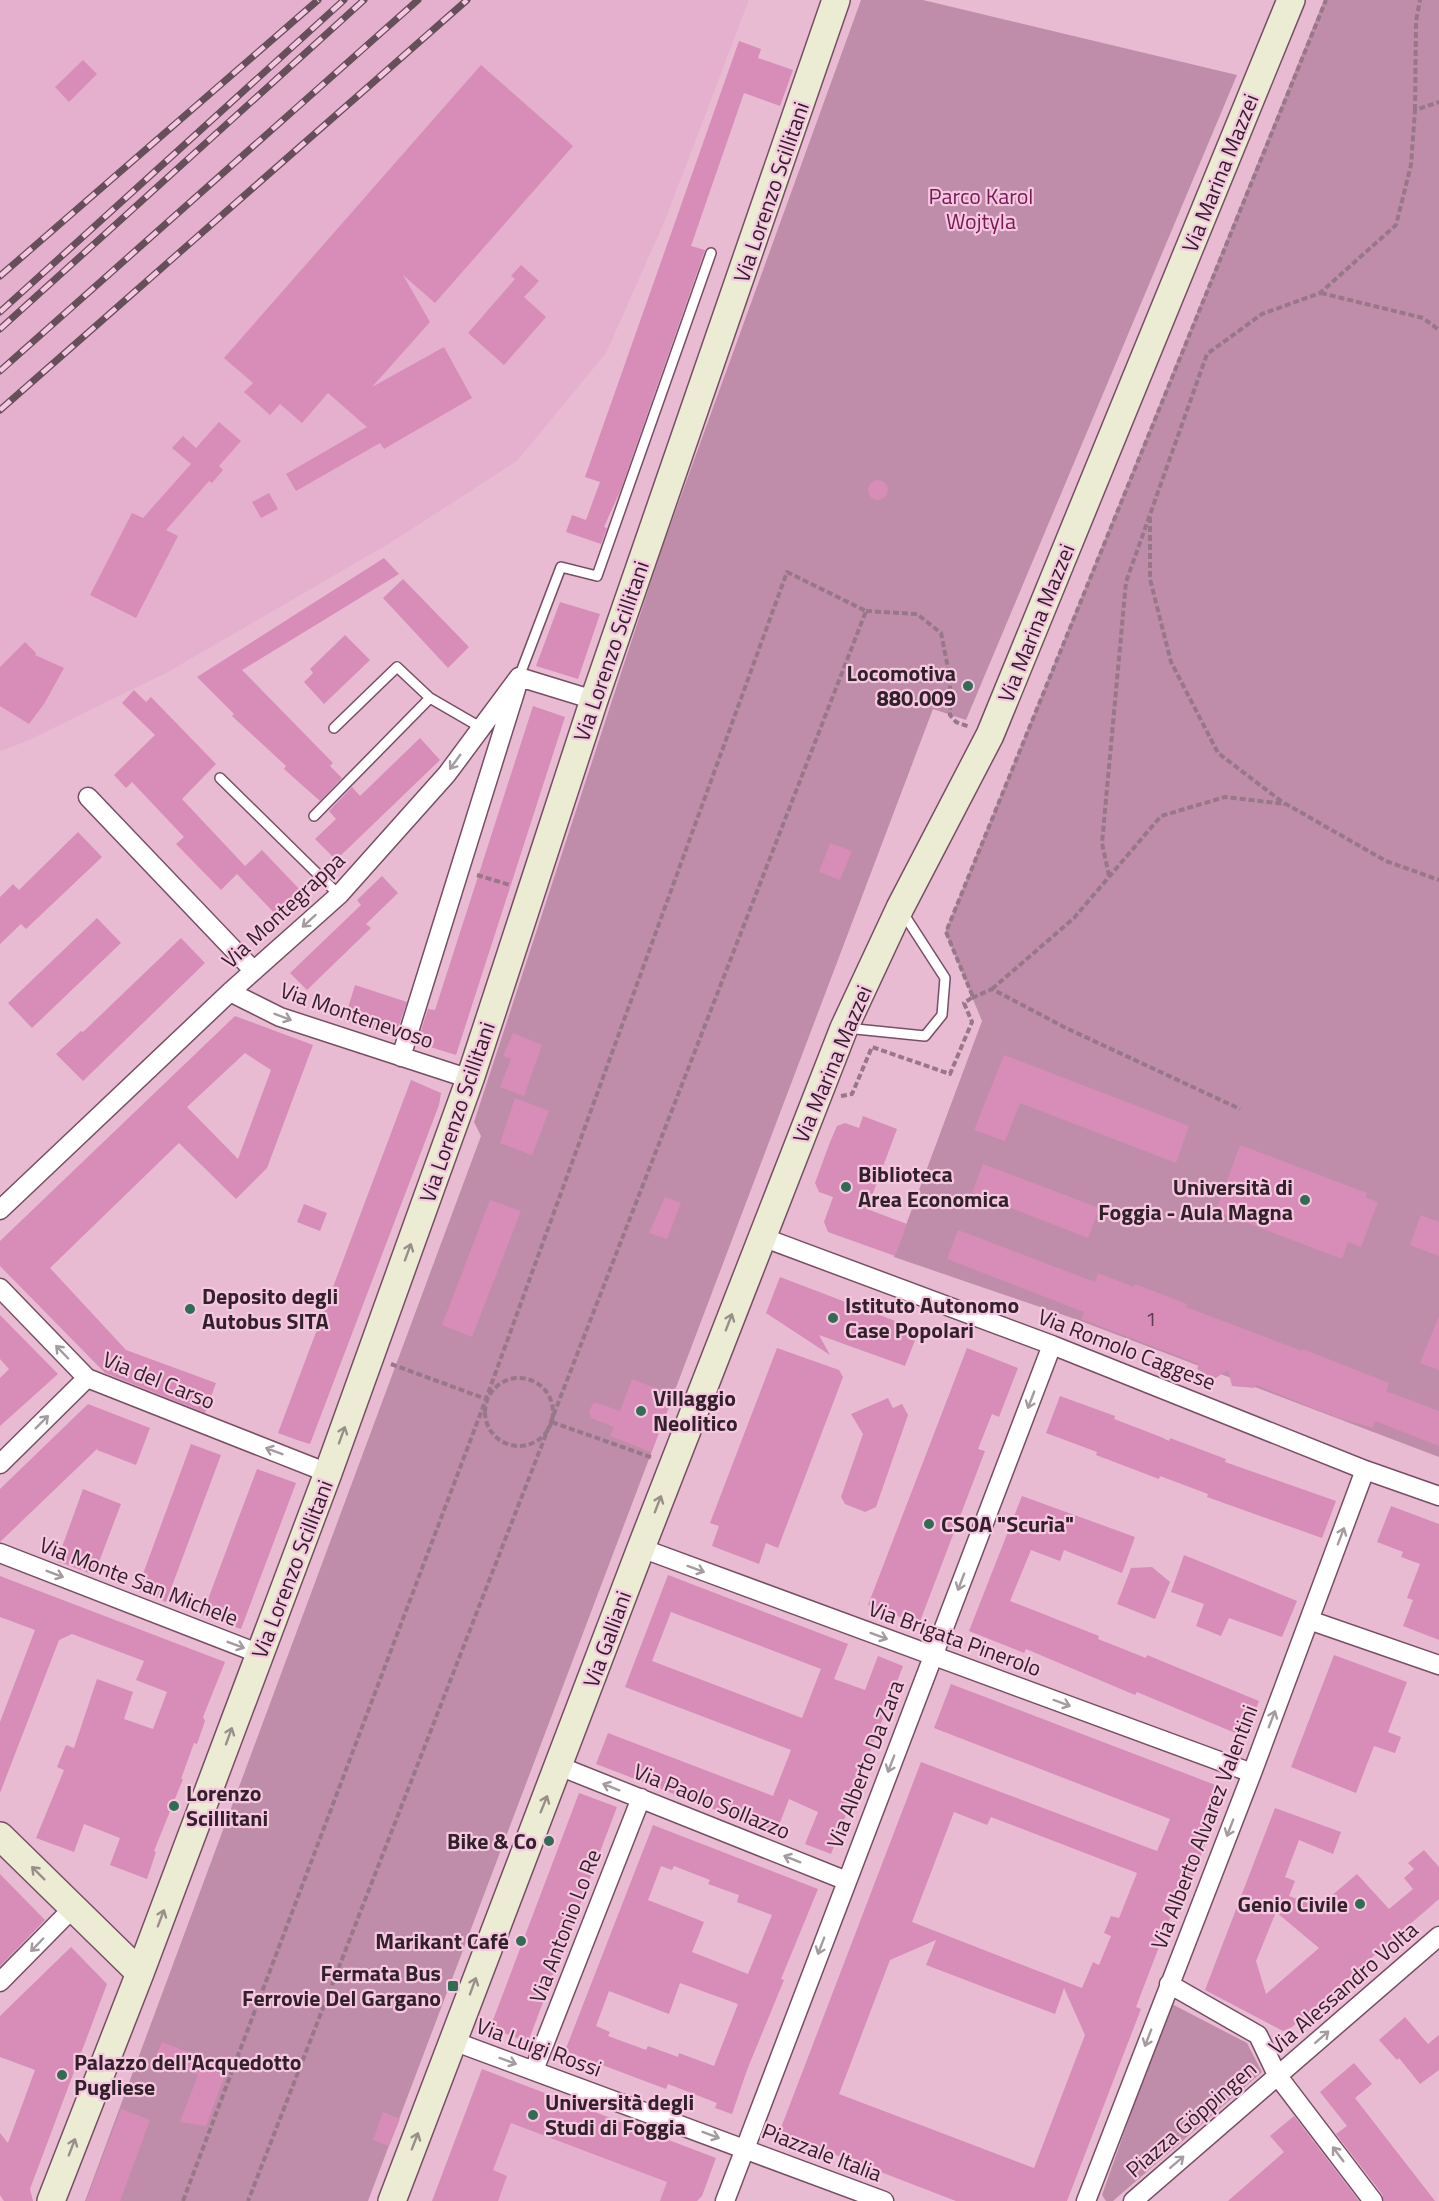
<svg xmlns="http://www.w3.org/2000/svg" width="1439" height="2201" font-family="'Titillium Web',sans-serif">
<rect width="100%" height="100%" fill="#e8bbd3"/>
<path fill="#e5b0cd" d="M0,0h749l-83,218 -60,135 -89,108 -127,82 -222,129 -141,69 -27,10z
M484,2072l228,86 -16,43h-262z"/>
<path fill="#bf8da9" d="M861,0h62l314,75 -271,645 -33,-11 -565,1492h-283l396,-1065 -7,-14 187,-571z
M1324,0h115v1457l-361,-137 -184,-63 88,-236 -37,-89z
M1170,2003l77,40 15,29 -149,129h-7l-4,-6z"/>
<path fill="#d88cb8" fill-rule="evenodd" d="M739,41l22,8 -3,9 35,12 -13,36 -36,-13 -53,153 14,4 -84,239 -17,38 3,1 -6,16 -35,-12 6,-17 14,5 14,-38 -15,-5z
M83,60l14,14 -28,28 -14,-15z
M481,65l92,81 -138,157 -32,-28 27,47 -58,65 72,-40 28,51 -88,51 -4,-6 -84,48 -10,-17 81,-47 -39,-34 -26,30 -22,-19 -10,11 -26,-23 9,-9 -29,-25z
M521,265l18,16 -15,16 22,20 -42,48 -36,-32 47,-54 -4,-3z
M219,422l22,19 -22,25 4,4 -11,13 -3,-2 -43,49 12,6 -42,82 -46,-23 42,-82 11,5 48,-54 -19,-16 11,-12 13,12z
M868 490a10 10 0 1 1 20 0a10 10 0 1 1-20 0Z
M269,493l9,16 -17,9 -9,-16z
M384,558l15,16 -157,96 91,93 -3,3 12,12 -22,23 -36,-32 2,-3 -54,-50 2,-2 -37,-37z
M403,579l66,68 -21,21 -65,-70z
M560,602l40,12 -22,65 -42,-13z
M345,635l25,25 -46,44 -20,-22 9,-9 -3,-4z
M25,642l11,11 -1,2 29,13 -20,36 -15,20 -29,-18v-39z
M134,690l12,12 5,-5 65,67 -34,35 63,67 17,-16 42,44 -25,24 -42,-44 -16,16 -45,-46 8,-7 -52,-55 -6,6 -12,-13 41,-40 -33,-32z
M533,706l32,11 -109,338 -39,-12 11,-34 7,1z
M420,738l20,22 -104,100 -21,-21 21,-20 -7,-8 23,-24 8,9z
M78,832l24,25 -76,72 -5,-5 -21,20v-47l13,-13 6,6z
M830,843l22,8 -12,29 -21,-8z
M382,876l16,17 -32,31 5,4 -64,62 -17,-17 71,-68 -4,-5z
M97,918l24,25 -89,85 -24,-25z
M181,938l24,25 -122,118 -27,-27 25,-23 2,1z
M355,985l52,17 -12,35 -51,-16z
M235,1016l78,29 -46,123 -31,31 -57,-56 -129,125 76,82 90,33 -11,30 -100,-40 -105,-107v-25zM245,1053l26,17 -33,89 -51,-52z
M513,1033l29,12 -18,51 -24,-9 11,-28 -8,-3z
M1004,1055l185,71 -13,37 -156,-60 -15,38 -31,-11z
M411,1080l30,13 -2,12 -129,339 -13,-4 -19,-7z
M515,1098l34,13 -17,44 -32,-12z
M863,1116l34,13 -30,80 40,15 -12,32 -67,-24 -4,-10 9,-25 -14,-5 -4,-9 15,-41 7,-16 8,-3 14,5z
M1240,1145l127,48 -2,4 13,5 -17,45 -13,-5 -6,17 -126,-48z
M983,1164l116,44 -11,30 -116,-45z
M665,1197l16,6 -14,36 -18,-6z
M490,1200l31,11 -49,126 -30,-12z
M304,1204l23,9 -7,18 -23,-9z
M1421,1215l18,7v34l-29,-11z
M958,1230l137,52 3,-9 36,14 1,-3 52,20 -1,3 116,44 1,-2 86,34 -3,8 53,20v35l-64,-25 -2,7 -38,-11 -79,-32 -2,3 -22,-2 -4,-16 -14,9 -17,-10 2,-5 -118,-45 3,-7 -137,-53z
M780,1277l139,53 -14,36 -86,-31 11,20 -64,-42z
M0,1315l58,59 -58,52v-48l9,-9 -9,-10z
M1438,1318h1v52l-19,-7z
M777,1348l62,22 4,7 -65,171 -12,-5 -7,21 -47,-18 7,-20 -9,-3z
M967,1348l51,20 -19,49 -7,-3 -14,35 7,2 -66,173 -51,-19z
M632,1379l42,16 -23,57 -41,-16 4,-9 -23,-9 -2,-7 5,-9 26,9z
M1060,1396l55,20 -1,3 47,18 8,4 1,-3 56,21 -1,3 111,39 -14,37 -115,-41 1,-3 -48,-18 -1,3 -63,-24 1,-3 -51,-19z
M888,1398l5,10 9,-4 6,11 -32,92 -11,5 -20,-8 -4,-7 22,-63 -12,-20z
M88,1404l62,24 -14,37 -39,-15 1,-2 -98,94v-53z
M191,1444l30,11 -55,147 -29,-12z
M257,1469l39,14 -55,146 -39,-14z
M83,1489l38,15 -27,71 -37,-14z
M1022,1496l113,41 -13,36 -58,-23 -4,11 -29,-11 -21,51 89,35 -1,3 48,19 1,-3 112,46 -14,36 -108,-45 -2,3 -109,-46 -2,4 -55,-22z
M1391,1506l48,18v116l-36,-14 10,-26 -6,-2 13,-34 -19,-7 2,-5 -26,-10z
M1184,1555l113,46 -15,36 -53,-19 -8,18 -25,-10 8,-22 -33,-12z
M1152,1567l18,15 -15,37 -38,-15 14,-36z
M668,1575l180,69 -14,35 31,11 13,-34 25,10 -72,188 -26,-10 13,-32 -29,-13 -13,34 -180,-69 12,-31 165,63 18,-46 -166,-63zM671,1612l150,57 -19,49 -150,-57z
M0,1576l225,86 -22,55 2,4 -8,23 -3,-1 -13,36h2l-29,72 2,1 -9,27 -37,-14 10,-27 -36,-14 -10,28 -38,-14 28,-68 -7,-3 9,-22 8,3 23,-69 36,13 -9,27 29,10 14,-37 -31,-12 8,-19 -72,-27 -13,6 -59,153v-71l35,-92 -35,-13z
M1334,1655l73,27 -19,50 13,5 -6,16 -21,-7 -18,47 -65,-26z
M951,1684l275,105 -40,105 -6,-2 -44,115 5,2 -74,192h-111l-177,-68 142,-371 236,89 13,-32 -236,-91zM954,1812l33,13 4,-8 146,56 -18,45 -8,-2 -7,17 7,3 -12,29 -6,-3 -11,26 -170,-66zM936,1940l-10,25 129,49 9,-26 21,47 -51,133 -195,-74 51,-134z
M579,1793l38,14 -89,235 -38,-14z
M1275,1808l66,24 -8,22 -34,-14 -14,37 10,4 -6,15 24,9 -4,10 48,-41 32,35 24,-20 -9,-11 10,-9 -6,-6 16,-13 15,17v32l-147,128 -9,4 -78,-41zM1276,1912l43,36 -53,46 -10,-33z
M653,1825l165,64 -37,90 3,1 -37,90 -15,44 -17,-6 2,-5 -49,-19 -2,5 -101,-38zM661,1866l11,4 2,-4 36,14 -2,4 31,11 -2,7 35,13 -24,59 -56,-22 12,-30 -56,-22zM680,1983l58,21 -24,62 -35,-13 -1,4 -30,-11 -2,4 -38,-14 2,-4 -14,-6 13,-35 60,23z
M0,1874l45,46 -45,46z
M71,1947l36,37 -77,205 3,12h-29l-4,-6v-62l8,10 27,-73 -35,-13v-41z
M1405,2017l23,27 11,-9v35l-19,14 -21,-26 -2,2 -18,-20z
M162,2042l66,25 -22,59 -26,-4 18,-47 -43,-17z
M1354,2063l18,21 -17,14 80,103h-51l-2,-7 -46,-60 11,-8 -27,-34z
M482,2069l234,89 -14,38 -5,5h-37l7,-19 -156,-59 -18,47 14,6 -9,25h-66z
M121,2109l29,11 -30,81h-34z
M383,2112l17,7 -11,27 -16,-6z
M1294,2116l65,85h-131l56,-49 -14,-16z"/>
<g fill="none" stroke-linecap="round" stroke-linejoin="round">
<g stroke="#774f65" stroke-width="12">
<path id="lane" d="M519,677l42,-110 36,9 114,-323
M334,728l63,-61 33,31 50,29
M220,778l119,117
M314,816l116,-118
M846,1028l79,8 17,-21 3,-37 -42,-65"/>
</g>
<g stroke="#774f65" stroke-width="21">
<path id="street" d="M88,797l166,174
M230,992l50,25 190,62
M401,1057l115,-368
M0,1210l230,-218 109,-97 108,-121 72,-97 75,23
M762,1237l290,108 313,125 74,26
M0,1288l87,90 241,95
M0,1464l87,-86
M641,1548l611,225
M0,1553l260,101
M1309,1620l130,45
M559,1766l288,115
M0,1982l73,-74
M1169,1984l89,51 19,40 96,126
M453,2041l431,160
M534,2070l107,-272
M725,2201l327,-856
M1086,2201l166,-428 113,-303
M1133,2201l306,-265"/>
</g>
<g stroke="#774f65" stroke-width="30">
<path id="secondary" d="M0,1836l140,137
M51,2201l89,-228 188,-500 142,-394 124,-379 242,-700
M392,2201l249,-653 203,-520 56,-120 90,-173 301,-735"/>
</g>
<path stroke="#987788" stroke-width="4" stroke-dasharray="6 3" stroke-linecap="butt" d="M1415,110l1,-89 4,-21
M1321,293l102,25 16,12
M1150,517v62l21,83 47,91 67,51
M866,611l51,3 24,19 9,45v37l6,7 14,5
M477,875l33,10
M1109,876l-7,-33 24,-261 81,-228 55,-40 58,-21 76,-68 15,-60 4,-55 24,-8
M992,989l82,-71 87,-102 64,-19 61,7 100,57 53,19
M972,998l20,-9 74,39 174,81
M841,1096l11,-2 20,-47 78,27 22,-52 -8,-19 9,-6 -27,-65 380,-932
M391,1364l95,35
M485 1412a34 34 0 1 1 68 0a34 34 0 1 1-68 0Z
M552,1422l101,36
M183,2201l303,-802 301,-827 79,39 -618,1590"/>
<use href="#lane" stroke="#fff" stroke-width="9"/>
<use href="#street" stroke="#fff" stroke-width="18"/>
<use href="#secondary" stroke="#ecebd4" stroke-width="27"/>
<g stroke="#674e5b" stroke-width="7">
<path id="rail" d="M0,276l318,-276
M0,312l344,-312
M0,329l364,-329
M0,371l418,-371
M0,410l467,-410"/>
</g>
<use href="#rail" stroke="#f6c7e0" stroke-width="4.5" stroke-dasharray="14" stroke-linecap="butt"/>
</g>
<defs><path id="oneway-shaft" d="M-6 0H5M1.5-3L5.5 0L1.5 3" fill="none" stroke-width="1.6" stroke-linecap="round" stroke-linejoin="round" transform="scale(1.5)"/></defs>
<g stroke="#a39b9f">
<use href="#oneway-shaft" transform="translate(455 762) rotate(126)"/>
<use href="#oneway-shaft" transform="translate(309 921) rotate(138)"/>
<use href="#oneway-shaft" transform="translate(283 1017) rotate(21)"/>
<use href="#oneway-shaft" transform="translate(62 1352) rotate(-134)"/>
<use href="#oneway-shaft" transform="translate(1031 1400) rotate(111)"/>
<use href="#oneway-shaft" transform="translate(42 1422) rotate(-45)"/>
<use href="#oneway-shaft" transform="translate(274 1451) rotate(-159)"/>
<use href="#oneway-shaft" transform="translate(1341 1536) rotate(-69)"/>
<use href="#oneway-shaft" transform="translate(696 1569) rotate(20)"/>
<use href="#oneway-shaft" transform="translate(55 1574) rotate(21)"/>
<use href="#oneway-shaft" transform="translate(961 1582) rotate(111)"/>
<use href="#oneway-shaft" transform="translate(879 1636) rotate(20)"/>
<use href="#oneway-shaft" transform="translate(236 1645) rotate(21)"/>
<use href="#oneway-shaft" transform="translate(1062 1703) rotate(20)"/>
<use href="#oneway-shaft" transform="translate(1272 1719) rotate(-69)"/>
<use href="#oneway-shaft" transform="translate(891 1764) rotate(111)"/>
<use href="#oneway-shaft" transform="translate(611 1787) rotate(-158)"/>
<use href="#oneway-shaft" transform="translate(1230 1828) rotate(111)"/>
<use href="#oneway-shaft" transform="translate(792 1859) rotate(-158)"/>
<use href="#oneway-shaft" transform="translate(37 1945) rotate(134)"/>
<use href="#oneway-shaft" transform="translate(821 1946) rotate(111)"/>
<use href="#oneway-shaft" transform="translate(1322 2037) rotate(-41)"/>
<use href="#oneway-shaft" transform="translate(1148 2038) rotate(111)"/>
<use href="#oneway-shaft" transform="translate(508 2061) rotate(20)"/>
<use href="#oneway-shaft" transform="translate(711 2135) rotate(20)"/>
<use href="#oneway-shaft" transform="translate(1338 2154) rotate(-127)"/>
<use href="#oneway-shaft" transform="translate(1177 2162) rotate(-41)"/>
</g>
<g stroke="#989088">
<use href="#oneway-shaft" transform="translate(408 1252) rotate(-70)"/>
<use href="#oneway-shaft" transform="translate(729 1322) rotate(-69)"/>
<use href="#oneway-shaft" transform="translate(342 1435) rotate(-70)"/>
<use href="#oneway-shaft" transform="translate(658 1504) rotate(-69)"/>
<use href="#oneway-shaft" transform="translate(229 1736) rotate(-70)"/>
<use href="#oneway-shaft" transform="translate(544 1804) rotate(-68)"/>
<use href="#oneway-shaft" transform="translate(38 1873) rotate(-135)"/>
<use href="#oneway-shaft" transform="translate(161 1918) rotate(-69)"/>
<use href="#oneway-shaft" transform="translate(473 1986) rotate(-70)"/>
<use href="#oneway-shaft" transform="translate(415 2141) rotate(-69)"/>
<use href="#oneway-shaft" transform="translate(72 2147) rotate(-69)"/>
</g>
<g fill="#336c55" stroke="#f6c7e0" stroke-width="2">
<circle cx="968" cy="686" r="6"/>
<circle cx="846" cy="1187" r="6"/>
<circle cx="1305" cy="1200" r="6"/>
<circle cx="190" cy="1309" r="6"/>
<circle cx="833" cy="1318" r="6"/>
<circle cx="641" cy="1411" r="6"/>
<circle cx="929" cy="1524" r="6"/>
<circle cx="174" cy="1806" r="6"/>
<circle cx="549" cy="1841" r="6"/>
<circle cx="1360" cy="1904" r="6"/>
<circle cx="521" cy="1941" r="6"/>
<rect x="447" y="1980" width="12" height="12" rx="3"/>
<circle cx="62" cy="2075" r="6"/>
<circle cx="533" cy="2115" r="6"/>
</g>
<g text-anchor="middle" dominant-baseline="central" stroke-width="4.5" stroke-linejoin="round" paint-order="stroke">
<g font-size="20" fill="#5c3c4e">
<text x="1151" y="1318">1</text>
</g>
<g font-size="22" fill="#32212a" stroke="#f6c7e0">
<text transform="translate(1220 173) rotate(-68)">Via Marina Mazzei</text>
<text transform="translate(771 192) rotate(-71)">Via Lorenzo Scillitani</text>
<text transform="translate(1036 623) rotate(-68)">Via Marina Mazzei</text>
<text transform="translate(611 651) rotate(-71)">Via Lorenzo Scillitani</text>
<text transform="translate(283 910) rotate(-43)">Via Montegrappa</text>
<text transform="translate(357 1015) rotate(19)">Via Montenevoso</text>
<text transform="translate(832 1064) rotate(-67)">Via Marina Mazzei</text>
<text transform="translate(457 1112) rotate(-71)">Via Lorenzo Scillitani</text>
<text transform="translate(1127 1349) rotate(21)">Via Romolo Caggese</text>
<text transform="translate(159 1380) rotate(22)">Via del Carso</text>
<text transform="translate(292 1569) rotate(-69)">Via Lorenzo Scillitani</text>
<text transform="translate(139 1581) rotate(21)">Via Monte San Michele</text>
<text transform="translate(955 1638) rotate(20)">Via Brigata Pinerolo</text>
<text transform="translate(607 1639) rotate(-70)">Via Galliani</text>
<text transform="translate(865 1764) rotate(-69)">Via Alberto Da Zara</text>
<text transform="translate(712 1801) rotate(22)">Via Paolo Sollazzo</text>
<text transform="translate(1204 1827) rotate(-69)">Via Alberto Alvarez Valentini</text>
<text transform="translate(565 1926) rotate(-69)">Via Antonio Lo Re</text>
<text transform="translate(1343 1988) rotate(-41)">Via Alessandro Volta</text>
<text transform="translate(539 2047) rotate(20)">Via Luigi Rossi</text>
<text transform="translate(1191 2119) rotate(-41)">Piazza Göppingen</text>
<text transform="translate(822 2152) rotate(21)">Piazzale Italia</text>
</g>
<g font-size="22" fill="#741b56" stroke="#f6c7e0">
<text x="981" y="196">Parco Karol<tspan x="981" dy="25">Wojtyla</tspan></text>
</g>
<g font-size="22" font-weight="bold" fill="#32212a" stroke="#f6c7e0" text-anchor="start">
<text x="956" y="673" text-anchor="end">Locomotiva<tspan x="956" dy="25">880.009</tspan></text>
<text x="858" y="1174">Biblioteca<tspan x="858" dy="25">Area Economica</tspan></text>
<text x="1293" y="1187" text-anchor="end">Università di<tspan x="1293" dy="25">Foggia - Aula Magna</tspan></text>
<text x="202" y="1296">Deposito degli<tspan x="202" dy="25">Autobus SITA</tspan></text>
<text x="845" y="1305">Istituto Autonomo<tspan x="845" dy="25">Case Popolari</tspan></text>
<text x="653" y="1398">Villaggio<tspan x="653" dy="25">Neolitico</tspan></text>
<text x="941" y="1524">CSOA "Scurìa"</text>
<text x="186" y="1793">Lorenzo<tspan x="186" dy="25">Scillitani</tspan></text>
<text x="537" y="1841" text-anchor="end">Bike &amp; Co</text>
<text x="1348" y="1904" text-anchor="end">Genio Civile</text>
<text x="509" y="1941" text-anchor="end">Marikant Café</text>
<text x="441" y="1973" text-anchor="end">Fermata Bus<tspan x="441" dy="25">Ferrovie Del Gargano</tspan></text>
<text x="74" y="2062">Palazzo dell'Acquedotto<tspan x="74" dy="25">Pugliese</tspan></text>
<text x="545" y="2102">Università degli<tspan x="545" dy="25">Studi di Foggia</tspan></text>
</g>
</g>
</svg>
